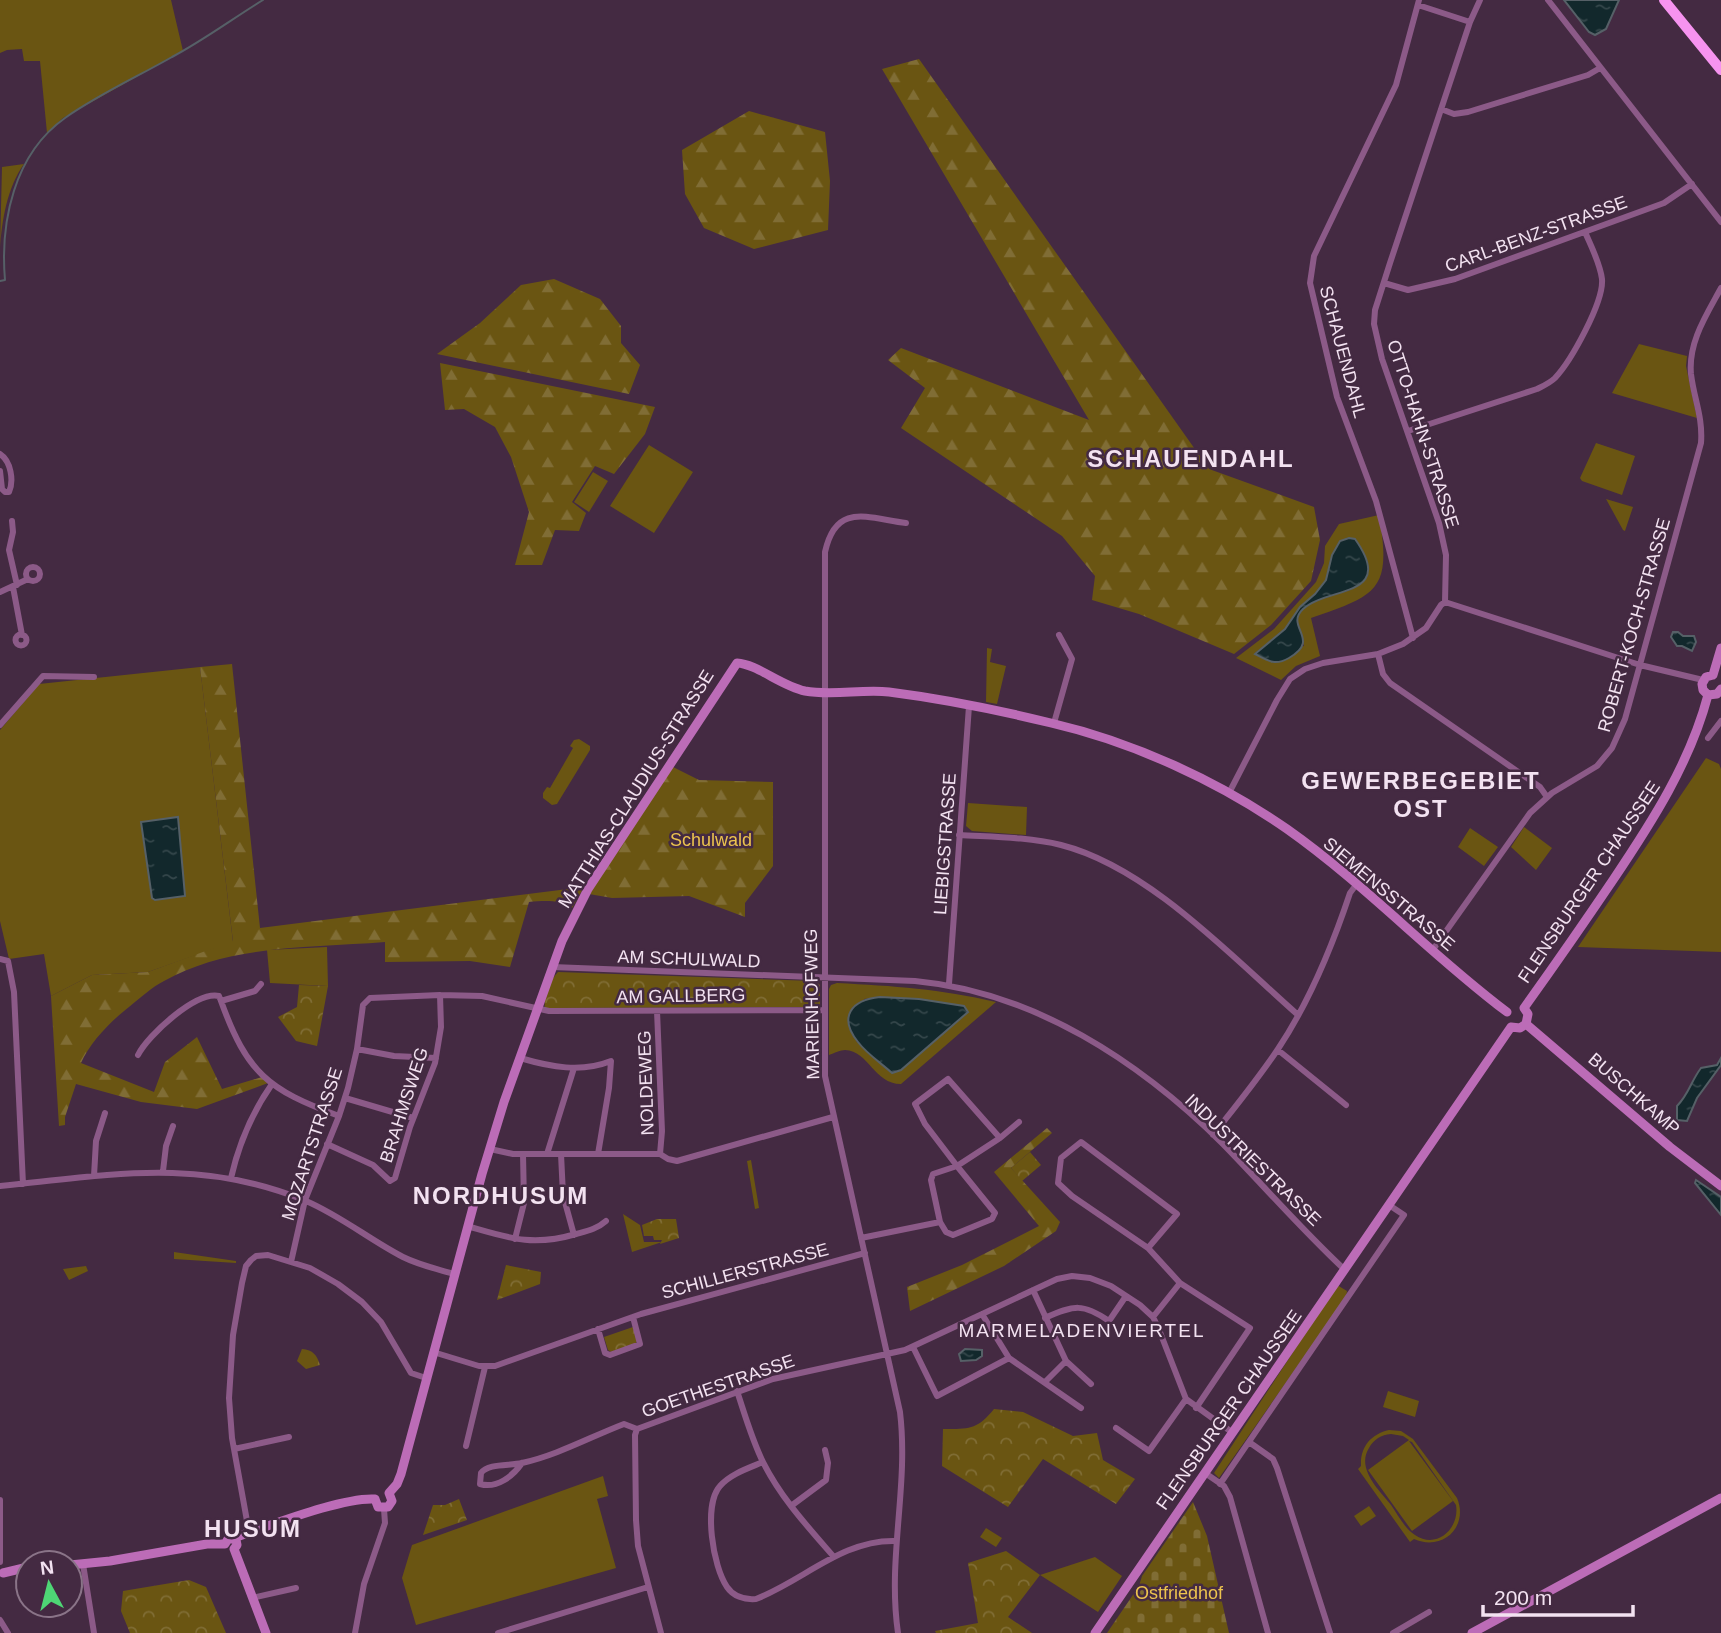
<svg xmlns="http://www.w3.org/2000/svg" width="1721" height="1633" font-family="Arial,sans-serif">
<defs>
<pattern id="forest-firs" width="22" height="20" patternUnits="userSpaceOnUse" patternTransform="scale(1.75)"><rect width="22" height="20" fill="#6a5512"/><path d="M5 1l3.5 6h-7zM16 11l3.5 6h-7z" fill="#806d35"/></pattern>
<pattern id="cemetery-stones" width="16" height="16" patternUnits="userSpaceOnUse" patternTransform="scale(1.75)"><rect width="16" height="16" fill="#6a5512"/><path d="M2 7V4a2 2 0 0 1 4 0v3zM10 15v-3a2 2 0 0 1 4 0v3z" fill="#806d35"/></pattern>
<pattern id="park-crowns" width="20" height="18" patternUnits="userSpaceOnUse" patternTransform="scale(1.75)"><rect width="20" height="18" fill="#6a5512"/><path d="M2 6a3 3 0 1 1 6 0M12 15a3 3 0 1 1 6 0" fill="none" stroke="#806d35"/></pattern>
<pattern id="water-ripples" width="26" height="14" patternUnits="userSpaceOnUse" patternTransform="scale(1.75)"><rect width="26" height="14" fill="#12282c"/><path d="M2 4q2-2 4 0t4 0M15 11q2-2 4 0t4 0" fill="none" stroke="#35474b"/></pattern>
</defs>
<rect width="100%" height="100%" fill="#442a42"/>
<path fill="#6a5512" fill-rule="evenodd" d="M0,0h171l12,51 -120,67 -16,15 -7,-72h-16l-2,-12 -15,1 -7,3z
M24,164c-17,24 -22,56 -24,84l2,-81z
M1639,344l48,12 -1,10 11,52 -85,-25z
M1596,443l39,13 -13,39 -40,-14 -2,-3z
M649,445l44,27 -39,61 -44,-27z
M593,472l15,9 -19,31 -15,-10z
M1606,499l27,8 -8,24 -2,-1z
M1379,515c13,75 -1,80 -68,103l9,38 -24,10 -15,14 -45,-22 38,-29 42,-47 8,-19 1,-17 14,-22zM1332,555l18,35c-13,5 -51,11 -53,28 0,8 5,20 7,28l-49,7 30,-24 15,-22 15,-13 11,-14z
M987,648l5,1 -2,13 16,4 -9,38 -11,-2z
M200,667l33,275 -85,30 -56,3 -41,21 -7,-42 -35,5 -9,-38v-191l39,-46z
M579,739l11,7v4l-33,54 -5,1 -9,-7v-5l4,-6 3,1 23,-40 -3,-2 4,-6z
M1706,758l13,6 2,5v183l-143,-5z
M968,803l59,4 -1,28 -54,-4 -6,-5z
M1524,827l28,21 -16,22 -25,-23z
M1470,828l28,19 -14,19 -26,-19z
M327,947l1,39 -58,-3 -3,-33z
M837,983c57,3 103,6 159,19l-95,82c-27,0 -32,-33 -56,-34 -4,0 -11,3 -16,5v-66l2,-4zM880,997l39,2 45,7 -72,66 -36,-31 8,-42z
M751,1160l8,48 -4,1 -8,-48z
M623,1214l17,11 4,17h18l-30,10z
M174,1252l62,9v2l-62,-4z
M86,1266l2,5 -19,9 -6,-11z
M1337,1285l10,6 -1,6 -127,181 -5,-5z
M1388,1391l31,10 -4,16 -32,-10z
M1389,1430l12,1 12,8 44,59c12,28 -14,54 -43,41l-4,3 -52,-73 3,-3c-1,-19 10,-32 28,-36zM1391,1434l12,2 6,4 -41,30 44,61 41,-30 -44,-60 3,1 44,63c4,23 -19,45 -41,30 -10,-6 -17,-20 -24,-30 -12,-15 -35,-36 -22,-57 5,-9 12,-13 22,-14z
M603,1476l5,20 -11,3 19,69 -200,57 -14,-47 10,-33z
M1369,1506l7,10 -15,10 -7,-10z
M986,1528l16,10 -6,9 -16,-10z
M1095,1557l27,19 -24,36 -58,-37z"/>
<path fill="url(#forest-firs)" d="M919,59l290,410 105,38 6,33 -9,41 -40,44 -37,29 -95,-40 -47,-14 3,-24 -33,-40 -161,-108 24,-40 -37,-28 13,-12 188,72 -207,-351z
M749,111l76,21 5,49 -2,49 -74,19 -50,-21 -19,-34 -3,-44z
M554,279l46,20 21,27v17l19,22 -11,29 -192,-40 43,-31 41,-38z
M440,363l215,44 -10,27 -31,40 -19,-8 -23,36 14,11 -7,18 -24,-1 -13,35h-27l14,-53 -18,-55 -16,-30 -31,-18 -19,1z
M232,664l28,264 324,-41 -12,21c-12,-9 -29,-7 -43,-6l-19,65 -40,-6 -85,1v-20c-73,6 -156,2 -221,39 -12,6 -24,17 -35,26 -17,13 -39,35 -48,56l73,29 11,-30 32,-25 25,52 40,-12 6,6 -71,26 -56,-7 -65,-18 -11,33v8l-6,1 -8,-130 41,-21 56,-3 85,-31 -33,-274z
M673,767l26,13 74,2v84l-28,37v14l-56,-21 -77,2 -23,-4z
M1047,1128l5,5 -41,35 49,54 -4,9 -52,35 -94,45 -3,-24 55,-22 77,-39 -45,-54z"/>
<path fill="url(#cemetery-stones)" d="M1193,1502l14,34 22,97h-122l32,-47 3,-10z"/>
<path fill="url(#park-crowns)" d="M558,972l257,9 5,4v20l-1,2 -274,1c-2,-10 5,-28 13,-36z
M299,985l29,1 -11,60 -21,-5 -18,-24 19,-10z
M1030,1152l11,13 -19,16 -11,-13z
M657,1219h19l3,19 -19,6 2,-4h-8l-1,-4h-9l-2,-11z
M506,1265l35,7 -1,12 -43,16z
M633,1327l4,14 -2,4 -24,7 -3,-2 -4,-13z
M302,1349c11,1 15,6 18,16l-14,4 -9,-8z
M994,1409l29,3 50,24 24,-3 6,27 32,19 -19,25 -73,-45 -35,48 -66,-41 1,-37c26,0 34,1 51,-20z
M459,1499l8,21 -44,15 10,-30h12z
M1006,1551l34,24 -32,42 24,16h-96l-1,-2 43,-8 -10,-60z
M189,1580l17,7 20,46h-96l-9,-22 2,-20z"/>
<path fill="url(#water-ripples)" stroke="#566067" stroke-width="2" d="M1564,0h55l-13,29 -11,6 -6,-3z
M1349,538l6,1c42,59 -27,47 -52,70 -19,18 19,30 -14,49 -14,8 -21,3 -34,-4l30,-25 15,-22 15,-13 11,-14 6,-25 8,-14z
M1673,632h5l5,4h11l2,6 -4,9 -10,-5h-5l-6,-9z
M178,817l7,79 -30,4 -3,-2 -11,-76z
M880,997l39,2 45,7 4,6 -67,58 -9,3c-11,-10 -25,-19 -34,-31 -20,-25 -7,-42 22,-45z
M1721,1058v7l-24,33 -10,23 -10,-1v-14c12,-12 14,-25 24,-38l16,-3z
M1696,1180l25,17v18l-26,-32z
M965,1349l17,1v6l-6,4 -15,1 -2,-7z"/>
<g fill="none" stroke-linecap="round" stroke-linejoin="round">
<path stroke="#566067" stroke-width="2" d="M0,281l5,-1c-5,-58 9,-126 60,-162 34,-24 72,-41 107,-61 32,-17 60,-38 91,-57"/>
<path stroke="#8c5a88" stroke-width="6" d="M1548,0l173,222
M1418,5l52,17
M1441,109l13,5 14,-2 120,-37 12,-7
M1384,283l24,7 47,-11 209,-76 28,-19
M1408,431l129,-42c6,-3 13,-6 18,-11 16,-17 49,-76 47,-99 -2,-16 -11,-33 -17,-47
M0,454c11,7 14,27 9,38h-4l-3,-3 -2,-18
M12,521l1,11 -4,18 8,35
M26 574a7 7 0 1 1 14 0a7 7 0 1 1-14 0Z
M13,587l9,48
M0,592l28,-13
M1445,602l195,63 63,15
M15.5 640a5.5 5.5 0 1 1 11 0a5.5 5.5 0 1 1-11 0Z
M1413,638l-37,-137 -39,-104 -27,-114 4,-27 82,-171 23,-85
M1378,654l5,20 7,9 150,104 7,10
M1054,723l18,-64 -13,-24
M0,725l43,-49 51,1
M1708,738l13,-17
M1229,793l48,-93 13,-21 15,-10 18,-6 55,-9 25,-10 23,-16 15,-23 4,-3 1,-47 -7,-32 -57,-164 -8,-35 1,-14 15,-47 80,-241 10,-22
M959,835c34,2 69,2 102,10 87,22 170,111 237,170
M1432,951l98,-138 22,-20 45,-27 15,-18 13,-29 76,-276c2,-26 -7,-44 -10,-69 -3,-32 16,-60 30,-86
M0,959l8,2 6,31 9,192
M552,967l363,14c119,11 224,80 308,163 41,42 79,86 122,126
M949,984l20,-278
M221,1001c26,72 47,89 118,115
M657,1011l5,120 -2,23
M357,1049l37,7 42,2
M1278,1050l68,55
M138,1055c10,-20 58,-64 81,-59l2,5 34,-10 6,-7
M520,1058c31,9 61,15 91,3l-2,27 -11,66
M345,1098l68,20
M1213,1135c22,-28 45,-56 65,-86 32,-48 54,-102 72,-156l6,-8
M1000,1138l-43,28 -32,-42 -10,-20 33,-25 52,59 19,-16
M327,1144l46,21 17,16 5,-3 15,-51 25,-64 6,-36 -1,-32
M490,1149l23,5h147l8,5 9,2 156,-44
M547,1154l27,-86
M561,1154l2,41 11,40
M163,1171l3,-25 7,-20
M94,1176l2,-35 9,-28
M231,1178c8,-35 20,-64 41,-94
M0,1186c109,-11 200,-29 306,15 35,15 64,39 97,56 16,8 34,12 51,17
M467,1226c42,12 65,21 109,8 11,-3 21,-5 30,-13
M861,1238l79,-16 6,10 7,3 39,-16 3,-6 -38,-47 -24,8 -2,6 9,42
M515,1239l9,-36 -1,-49
M1148,1248l29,-34 -96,-72 -20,16 -3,25 14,13 76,52 32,35 70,45 -54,80
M291,1262l14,-62 34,-84 9,-28 9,-39 6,-44 7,-7 70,-3 42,1 67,15 275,-1
M1033,1290l33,71
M1153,1317l27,-34
M1045,1318c29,-13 38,-15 64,3l17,-25
M598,1329l7,24 5,2 30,-11 -7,-27
M913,1347l24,49 72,-38 -27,-44
M433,1352l46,14h16l146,-52 224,-61
M1009,1358l72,50
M1045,1382l21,-21 25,23
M737,1391c8,24 15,49 26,71 18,36 45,65 71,95
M1116,1428l33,23 37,-52
M637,1429l136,-50 132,-29 152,-71 15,-3 18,2 21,8 29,19 13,12 5,10 28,72 47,34
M637,1429l-2,6 1,85 2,26 23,87
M1249,1442l24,17 4,9 53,165
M466,1446l19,-79
M234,1449l55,-12
M763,1462c-14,6 -33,12 -43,24 -17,19 -7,81 7,101 6,9 17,13 29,12 47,-18 87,-60 140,-58
M522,1463c-9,13 -25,26 -42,21l1,-11c7,-10 29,-7 41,-10 36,-8 68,-26 102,-39l13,5
M1205,1473l19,13 6,11 38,136
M1220,1484l184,-269 -15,-10
M0,1500v62
M791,1506l35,-26 2,-17 -3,-13
M249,1532l-17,-94 -3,-40 4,-63 9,-52 4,-17 5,-6 5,-4 12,-1 42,13 28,16 24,18 19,20 30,51 15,5
M83,1564l11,69
M252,1598l44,-10
M0,1620l8,13
M355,1633l9,-49 21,-61 -1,-14
M498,1633l150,-46
M898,1633c-11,-75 11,-146 2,-221l-75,-336v-524c11,-50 42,-34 81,-29
M1393,1633l36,-21"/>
<path stroke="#bc6cb7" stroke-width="9" d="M1713,675l8,-27
M1708,695l-5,-5 -1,-6 4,-7 7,-2
M1708,695l9,-1 4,-5
M1524,1008c30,-42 60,-85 89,-128 39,-58 77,-117 95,-185
M1526,1024l144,123 51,39
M1511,1027l9,1 6,-4 2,-10 -4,-6
M389,1493l8,-9 4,-10 81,-300 22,-72 58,-161 26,-52 149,-226c20,1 44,23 68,28 27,5 57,-2 84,1 55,7 109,18 162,31 82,19 167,58 236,106 78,55 144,126 220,183
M375,1499l3,8h10l4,-6 -3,-8
M236,1540l1,5 -3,4 32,84
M70,1565l40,-4 97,-17h18l3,-5c10,-1 15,-5 25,-8 29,-10 93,-34 122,-32
M3,1573l25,-6
M1095,1633l416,-606
M1472,1633l249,-135"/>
<path stroke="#f693ef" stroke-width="10" d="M1664,0l57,70"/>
</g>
<g text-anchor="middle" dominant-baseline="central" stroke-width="5" stroke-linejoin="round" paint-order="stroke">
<g font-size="18" fill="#f3e2f1" stroke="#442a42">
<text transform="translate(1536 234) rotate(-20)">CARL-BENZ-STRASSE</text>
<text transform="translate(1343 352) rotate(75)">SCHAUENDAHL</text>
<text transform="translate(1423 434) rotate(72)">OTTO-HAHN-STRASSE</text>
<text transform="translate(1634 625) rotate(-74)">ROBERT-KOCH-STRASSE</text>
<text transform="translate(636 789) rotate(-58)">MATTHIAS-CLAUDIUS-STRASSE</text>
<text transform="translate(945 844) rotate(-86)">LIEBIGSTRASSE</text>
<text transform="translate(1589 882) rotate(-56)">FLENSBURGER CHAUSSEE</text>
<text transform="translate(1389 894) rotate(40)">SIEMENSSTRASSE</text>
<text transform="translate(689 959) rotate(2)">AM SCHULWALD</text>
<text transform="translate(681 996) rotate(-1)">AM GALLBERG</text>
<text transform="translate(812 1004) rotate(-91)">MARIENHOFWEG</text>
<text transform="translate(646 1083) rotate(-92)">NOLDEWEG</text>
<text transform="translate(1634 1094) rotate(41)">BUSCHKAMP</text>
<text transform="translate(404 1105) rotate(-72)">BRAHMSWEG</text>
<text transform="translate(312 1144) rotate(-72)">MOZARTSTRASSE</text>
<text transform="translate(1253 1160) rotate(44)">INDUSTRIESTRASSE</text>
<text transform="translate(745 1271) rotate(-15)">SCHILLERSTRASSE</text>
<text transform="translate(718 1386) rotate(-19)">GOETHESTRASSE</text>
<text transform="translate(1229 1410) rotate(-55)">FLENSBURGER CHAUSSEE</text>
</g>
<g font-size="18" fill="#ecc34e" stroke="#442a42">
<text x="711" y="840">Schulwald</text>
<text x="1179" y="1593">Ostfriedhof</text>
</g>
<g font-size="19" letter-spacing="2" fill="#f3e2f1" stroke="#442a42">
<text x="1082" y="1330">MARMELADENVIERTEL</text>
</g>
<g font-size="24" font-weight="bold" letter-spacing="2" fill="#f3e2f1" stroke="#442a42">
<text x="1191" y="458">SCHAUENDAHL</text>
<text x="1421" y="780">GEWERBEGEBIET<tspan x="1421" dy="28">OST</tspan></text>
<text x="501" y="1195">NORDHUSUM</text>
<text x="253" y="1528">HUSUM</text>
</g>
</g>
<g transform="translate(49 1584) rotate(353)"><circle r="33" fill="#442a42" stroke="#8a7488" stroke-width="2"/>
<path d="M0-5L12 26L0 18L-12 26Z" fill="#4ed675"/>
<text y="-10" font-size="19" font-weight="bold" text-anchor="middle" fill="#f3e2f1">N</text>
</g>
<path d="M1483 1605v10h150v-10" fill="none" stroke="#f3e2f1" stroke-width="3.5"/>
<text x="1494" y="1605" font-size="21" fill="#f3e2f1" stroke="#442a42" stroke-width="5" paint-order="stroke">200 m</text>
</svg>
